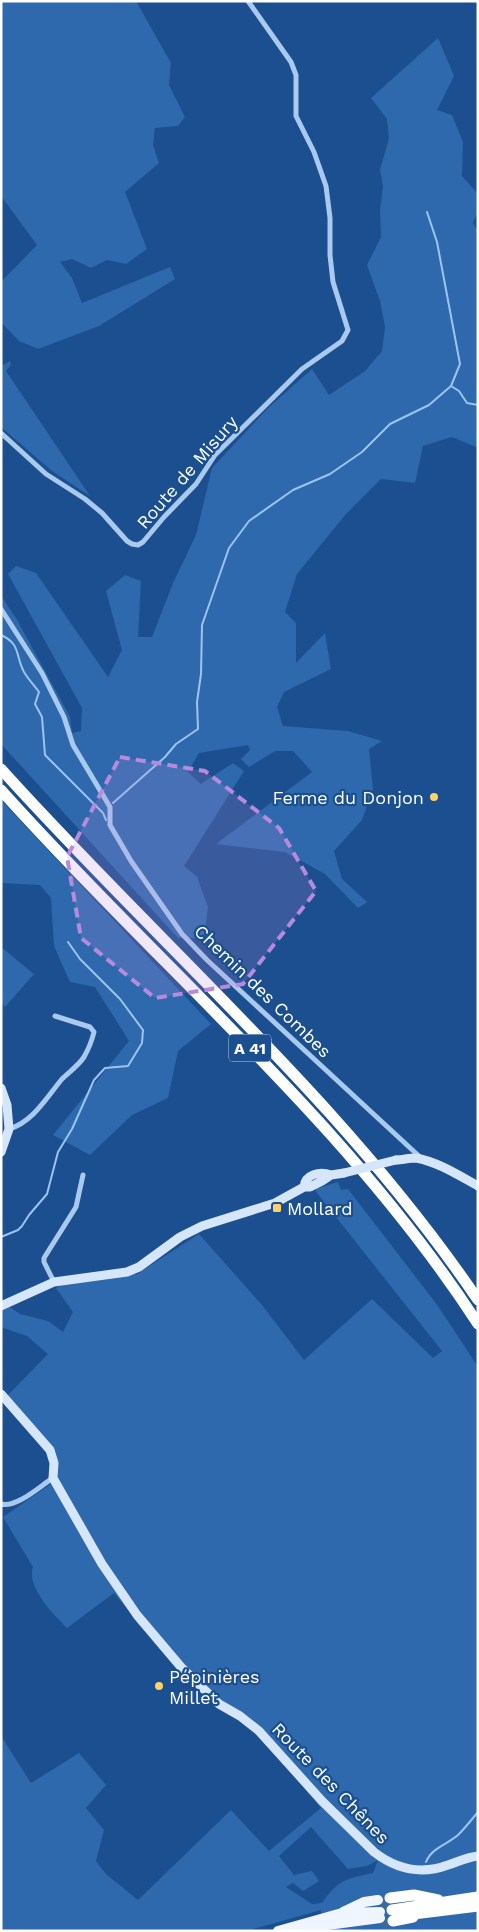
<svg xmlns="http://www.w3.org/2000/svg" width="479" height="1932" font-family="'Work Sans',sans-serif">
<rect width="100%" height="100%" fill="#1b4f8f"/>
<path fill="#2e69ad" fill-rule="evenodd" d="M1,1h135l35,62 -2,22 16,32 -7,9 -23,2 -2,17 6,18 -34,29 22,57 -21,15 -19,-4 -16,8 -19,-9 -12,3 12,16 10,25 88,-36 5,12 -76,47 -61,23 -19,-8 -18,-19v-40l36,-37 -36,-49z
M438,38l16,38 -17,34 15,5 11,27 -1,34 16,18v17l-5,12 5,9v216l-26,-11 -29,9 -8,37 -34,-4 -35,35 -49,60 -12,38 11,11v40l29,-30 6,36 -47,23 -7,15 6,19 65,5 34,10 -13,8 4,40 -11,31 -28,31 8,28 25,23 -9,6 -33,-34 -40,-22 -69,-8 96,-72 -19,-21h-18l-26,16 -8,-8 9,-9 -2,-5 -49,8 -11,19 13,12 32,-21 11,8 -60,95 13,11 11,30 -4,31h-26l-177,-194v-148l15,22 54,99 2,16 9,-2 1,-23 -74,-134 8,-8 20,7 72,104 14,-27 -16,-59 19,-16 16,6 -3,56h14l21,-54 23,-48 16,-67 57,-61 43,-38 17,26 36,-24 17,-20 3,-24 -5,-26 -13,-36 14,-28 -1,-27 3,-24 -3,-16 9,-32 -2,-19 -16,-21z
M10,361l1,4 -5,6 84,125 -38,-25 -51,-44v-61z
M1,800l210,224 -33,27 -10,47 -36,17 -42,40 -37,-20 76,-94 -34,-54 -25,-5 -16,-36 -3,-48 -11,-13 -39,-2z
M1,947l33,27 -29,33 -4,-6z
M338,1182l3,8 7,-1 90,117 40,61v564h-156l-1,-21 -75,21h-245v-195l30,47 48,-30 27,32 -20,23 18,22 -8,31 10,13 32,26 93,-90 38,41 52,-43 -37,-44 -37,-39 -69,-55 -64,-77 -47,35c-13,-13 -41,-41 -34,-61l-30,-50 55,-38 -3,-27 -48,-56 41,-42 -21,-18 -26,-9v-17l7,-4 12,8 28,7 15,11 10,-20 -17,-24 7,-4 74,-10 62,-40 63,71 42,55 68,-61 61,59 9,-7 -125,-158 -2,-4zM311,1827l37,42 19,-3 11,-6 -5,13c-27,6 -34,6 -51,30l-10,1 -26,-17 7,-4 10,8 16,-10 -7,-10 -18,4 -15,-19z"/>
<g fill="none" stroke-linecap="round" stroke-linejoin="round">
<path stroke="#9cc4f0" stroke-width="2" d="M451,386l8,5 8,12 11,2
M1,635c20,9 14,20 23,37 4,7 10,13 15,20l-4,12 7,13 3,38 58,58 3,7
M113,803l52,-46 11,-13 22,-15 -1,-27 4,-28 1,-49 27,-77 20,-27 44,-31 37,-16 32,-22 28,-28 39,-19 22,-19 9,-22 -23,-122 -10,-30
M1,1237l17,-7 4,-4 7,-11 18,-21 11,-42 14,-23 22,-49 11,-12 23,-2 14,-23 1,-13 -23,-31 -40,-40 -12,-17
M426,1862c6,-15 23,-18 33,-28 7,-7 13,-15 19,-22"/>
<path stroke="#3d69a0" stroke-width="10" stroke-dasharray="10 5" stroke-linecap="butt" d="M379,1905l12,-2
M381,1923l12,-2"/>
<path stroke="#a9c9ee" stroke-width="5" d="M1,433l45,41 39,25 17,14 25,28 5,3 6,1 5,-3 21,-25 32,-33 19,-29 87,-86 40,-28 6,-11 -15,-48 -3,-27v-37l-4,-32 -12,-34 -18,-36v-41l-5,-13 -43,-61
M1,609l41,64 22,44 9,28 37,62v18l21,36 51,73 25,26 214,198
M9,1129c24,-7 38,-32 53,-50 7,-7 16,-13 22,-22 4,-7 8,-17 10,-25l-4,-5 -35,-11
M54,1282l-10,-20v-4l32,-51 7,-32
M1,1504c16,4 39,-18 52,-26"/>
<path stroke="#d6e6fa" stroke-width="9" d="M1,1088l6,17 2,24 -8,23
M396,1160c6,0 13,-2 20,-2 22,4 42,17 62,28
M304,1187c1,-13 16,-16 27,-12
M1,1306l53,-24 73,-10 12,-5 41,-30 22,-11 73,-23 29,-16h6l12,-6 9,-6 13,-2
M1,1394l49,56 4,13 -1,15 49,86 35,51 44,52 38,37 21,12 19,15 63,70 52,51c22,17 47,23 74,13 10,-3 19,-8 30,-9"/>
<path stroke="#f0f6ff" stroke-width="10" d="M343,1912l21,-10 14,-2
M305,1928l75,-10
M278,1931l64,-18 38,-1"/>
<path stroke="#fff" stroke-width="11" d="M1,769c159,177 343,333 477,531
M1,790c159,178 346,332 477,534
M390,1898l24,-3 24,5
M392,1910l86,-13
M405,1915l73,-9
M393,1921l20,-4"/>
<path stroke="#d6e6fa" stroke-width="9" d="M344,1173l52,-13"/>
</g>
<path fill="#b68bdc" fill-opacity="0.2" stroke="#b68bdc" stroke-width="4" stroke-dasharray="10 6" stroke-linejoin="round" d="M120,757l85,14 74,57 37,63 -73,93 -88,14 -74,-60 -14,-81z"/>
<g fill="#ffd166" stroke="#1b4f8f" stroke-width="2">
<circle cx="434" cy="797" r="5"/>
<rect x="272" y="1203" width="10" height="10" rx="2.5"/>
<circle cx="159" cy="1686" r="5"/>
</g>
<g text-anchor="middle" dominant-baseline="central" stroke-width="4.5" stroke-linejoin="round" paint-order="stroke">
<rect fill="#1b4f8f" stroke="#bbcadd" stroke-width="1" x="229" y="1034.5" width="42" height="27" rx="4"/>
<g font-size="16" font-weight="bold" fill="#fff">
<text x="250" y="1048">A 41</text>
</g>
<g font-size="18" fill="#fff" stroke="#1b4f8f">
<text transform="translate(187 472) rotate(-49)">Route de Misury</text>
<text transform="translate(263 991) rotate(44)">Chemin des Combes</text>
<text transform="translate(331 1783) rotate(46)">Route des Chênes</text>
</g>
<g font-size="18" fill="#fff" stroke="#1b4f8f" text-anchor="start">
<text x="424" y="797" text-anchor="end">Ferme du Donjon</text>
<text x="287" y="1208">Mollard</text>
<text x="169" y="1676">Pépinières<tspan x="169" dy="21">Millet</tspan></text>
</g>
</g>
<rect width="479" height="1932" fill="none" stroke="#ffffff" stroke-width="5"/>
</svg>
